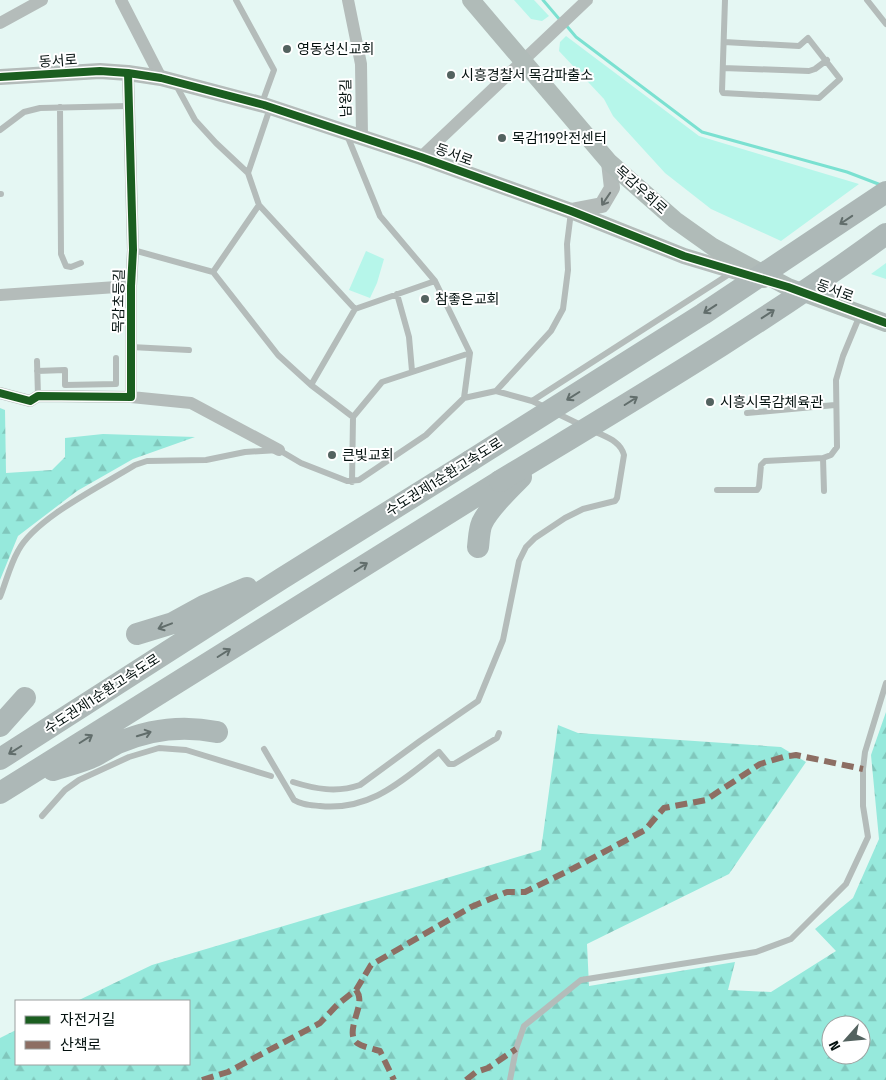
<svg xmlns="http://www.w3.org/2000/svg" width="886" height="1080" font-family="'Fira Sans Condensed','Noto Sans KR',sans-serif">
<defs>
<pattern id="forest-firs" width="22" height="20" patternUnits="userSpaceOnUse" patternTransform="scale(1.25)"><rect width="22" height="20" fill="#96e9dc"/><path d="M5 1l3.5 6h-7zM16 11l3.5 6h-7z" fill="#80c7bc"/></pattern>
</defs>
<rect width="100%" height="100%" fill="#e5f7f3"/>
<path fill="#b6f6ea" d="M514,0h20l15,16 -7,5 -11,-2z
M566,36l133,100 160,48 -78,57 -70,-32 -46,-36 -52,-57 -9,-17 -45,-48 1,-9z
M366,251l18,8 -7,24 -7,15 -21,-8z
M886,263v16l-15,-5z"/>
<path fill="url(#forest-firs)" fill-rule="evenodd" d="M0,408l5,2 1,63 46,-3 13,-13v-19l38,-4 92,3 -62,22 -56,32 -59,45 -18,44z
M886,712v368h-886v-42l16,-8v34h173v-63h-112l75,-36 389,-115 17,-125 20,8 203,14 25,15 -77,112 -142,70 2,42 146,-24 -7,28 43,2 65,-41 -21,-22 38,-31 26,-59 -8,-84zM831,1025h30v30h-30z"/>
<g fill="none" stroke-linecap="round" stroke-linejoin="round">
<path stroke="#7be1d1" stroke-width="3" d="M543,0l17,20
M565,24l11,13 126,95 145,40 34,13"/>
<path stroke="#b4bcba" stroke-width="6" d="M236,0l38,70 -12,33
M867,0l19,24
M724,42l75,4 9,-8 32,41 -21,19 -96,-5 -1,-2 3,-91
M723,68l86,3 6,-2 12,-9
M176,85l19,35 21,23 32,30 11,32 -46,67 65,83 33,30 42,32 -1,65
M60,107l1,147 5,12 5,1 10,-4
M0,130l24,-18 16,-4 88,-2
M347,135l33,81 55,65 35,72 -6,45
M248,173l22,-65
M0,194h1
M259,205l96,104
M133,250l80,22
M397,294l12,43 3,34
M131,347l58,3
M37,361l1,35
M37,371l28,-1v15l51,-1v-26
M311,385l44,-76 80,-28
M496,391l36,10
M545,407l-13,-6 199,-128
M556,413l27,13
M747,413l88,-8
M353,417l29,-35 88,-29
M823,458l1,33
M717,490h40l2,-3 2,-22 4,-4 58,-3 8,-3 6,-8 -1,-67 7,-24 17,-41
M0,597c6,-15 10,-32 18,-46 17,-33 85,-66 117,-86l12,-4 59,-1 39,-8 34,-2 22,13 46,18 12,-1 67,-45 38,-37 32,-7 55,-60 12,-22 5,-39 -1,-26 4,-32
M264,749l30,51c8,5 16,5 26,6 51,5 81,-25 119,-54l10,12h5l43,-26 2,-5
M293,782c22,7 44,11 67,3l60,-44 58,-40 25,-61 16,-79 7,-14 9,-9 30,-20 18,-9 32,-8 2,-3 7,-43c-4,-15 -19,-18 -32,-25
M42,816l23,-26 14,-10 50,-23 30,-9 27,2 85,26
M510,1080l6,-31 8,-23 57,-46 175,-28 35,-13 55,-55 22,-47 -5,-31v-37l2,-17 21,-69"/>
<path stroke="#b4bcba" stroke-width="12" d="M121,0l40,78
M348,0l13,64 1,73
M0,23l42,-23
M421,157l166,-157
M0,295l131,-9
M0,393l30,8 8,-5 93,1v-111l2,-36 -5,-177
M131,397l60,6 88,47"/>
<path stroke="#b4bcba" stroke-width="16" d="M0,77l100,-6 28,2 33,5 103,27 157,52 150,54 113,45 80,24
M571,211l31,-6 10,-17 -3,-26"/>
<path stroke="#b0bbb8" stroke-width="18" d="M471,0l138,162 66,58 38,27 75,40 98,36"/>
<path stroke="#adb8b7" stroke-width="22" d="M478,547c1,-8 1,-17 4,-24 7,-15 27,-34 39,-46
M137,634l36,-11 31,-17 43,-18
M0,726l25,-28
M0,759l281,-180 189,-118
M53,770c12,-4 25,-7 37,-12 10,-4 18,-10 28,-15 32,-14 64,-18 99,-11
M0,793l500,-312"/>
<path stroke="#adb8b7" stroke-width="22" d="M470,461l233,-147 183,-122
M500,481c130,-79 263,-157 386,-247"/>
<path stroke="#8d6e63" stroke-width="6" stroke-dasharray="12 6" stroke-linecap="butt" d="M356,990c1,2 3,4 3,7 3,12 -14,36 -2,46 6,4 16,6 23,8l14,29
M202,1080l26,-8 92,-49 18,-19 18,-14 15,-25 100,-58 36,-15h18l49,-24 71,-38 19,-22 42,-8 54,-36 23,-7 13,-2 67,14
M466,1080l10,-8 12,-4 28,-19"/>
<g stroke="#fff" stroke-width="11">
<path id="cycleway" d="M0,77l100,-6 28,2 33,5 103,27 157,52 150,54 113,45 104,31 98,36
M0,393l30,8 8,-5 93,1v-111l2,-36 -5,-177"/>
</g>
<use href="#cycleway" stroke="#1b5e20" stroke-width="8"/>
</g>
<defs><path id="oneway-shaft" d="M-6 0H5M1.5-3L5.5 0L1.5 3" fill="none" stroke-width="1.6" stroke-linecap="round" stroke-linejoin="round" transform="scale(1.25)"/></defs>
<use stroke="#656f6d" href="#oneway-shaft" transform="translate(606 199) rotate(124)"/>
<g stroke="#616d6b">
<use href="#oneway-shaft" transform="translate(846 220) rotate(146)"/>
<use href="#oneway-shaft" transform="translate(710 309) rotate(147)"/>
<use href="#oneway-shaft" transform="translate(768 314) rotate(-33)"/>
<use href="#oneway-shaft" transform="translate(573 396) rotate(148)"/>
<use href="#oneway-shaft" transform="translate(631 401) rotate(-32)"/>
<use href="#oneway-shaft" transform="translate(361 567) rotate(-32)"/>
<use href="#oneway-shaft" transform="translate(165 626) rotate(159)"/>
<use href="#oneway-shaft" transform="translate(224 653) rotate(-32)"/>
<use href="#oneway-shaft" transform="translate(144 734) rotate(-17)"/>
<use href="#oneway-shaft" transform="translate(86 739) rotate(-32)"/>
<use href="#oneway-shaft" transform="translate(15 750) rotate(148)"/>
</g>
<g fill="#53625f" stroke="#fff" stroke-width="2">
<circle cx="287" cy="49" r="5"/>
<circle cx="451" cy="75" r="5"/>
<circle cx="502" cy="138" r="5"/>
<circle cx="425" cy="299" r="5"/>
<circle cx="710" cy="402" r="5"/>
<circle cx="332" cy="455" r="5"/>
</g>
<g text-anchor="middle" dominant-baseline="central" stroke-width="4" stroke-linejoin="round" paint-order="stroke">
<g font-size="14" fill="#04110f" stroke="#fff" text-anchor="start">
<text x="297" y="49">영동성신교회</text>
<text x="461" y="75">시흥경찰서 목감파출소</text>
<text x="512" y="138">목감119안전센터</text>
<text x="435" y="299">참좋은교회</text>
<text x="720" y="402">시흥시목감체육관</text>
<text x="342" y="455">큰빛교회</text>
</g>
<g font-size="14" fill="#04110f" stroke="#fff">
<text transform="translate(58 61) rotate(-4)">동서로</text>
<text transform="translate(346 98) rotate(-91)">남왕길</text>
<text transform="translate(454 155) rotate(20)">동서로</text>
<text transform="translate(641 190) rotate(42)">목감우회로</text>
<text transform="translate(835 291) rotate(20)">동서로</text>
<text transform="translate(119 301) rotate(-89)">목감초등길</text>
<text transform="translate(444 477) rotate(-32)">수도권제1순환고속도로</text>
<text transform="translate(102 694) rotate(-33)">수도권제1순환고속도로</text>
</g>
</g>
<rect x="15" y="1000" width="175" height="65" fill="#ffffff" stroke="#9ba09f"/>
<rect x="25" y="1016" width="25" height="8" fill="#1b5e20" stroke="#9ba09f"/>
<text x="60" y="1025" font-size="15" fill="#04110f">자전거길</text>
<rect x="25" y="1041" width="25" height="8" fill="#8d6e63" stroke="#9ba09f"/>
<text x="60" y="1050" font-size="15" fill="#04110f">산책로</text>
<g transform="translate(846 1040) rotate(243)"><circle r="24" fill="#ffffff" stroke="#9ba09f"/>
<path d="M0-4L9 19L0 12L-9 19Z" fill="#53625f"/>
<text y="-8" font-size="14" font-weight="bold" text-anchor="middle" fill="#04110f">N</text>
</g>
</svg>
